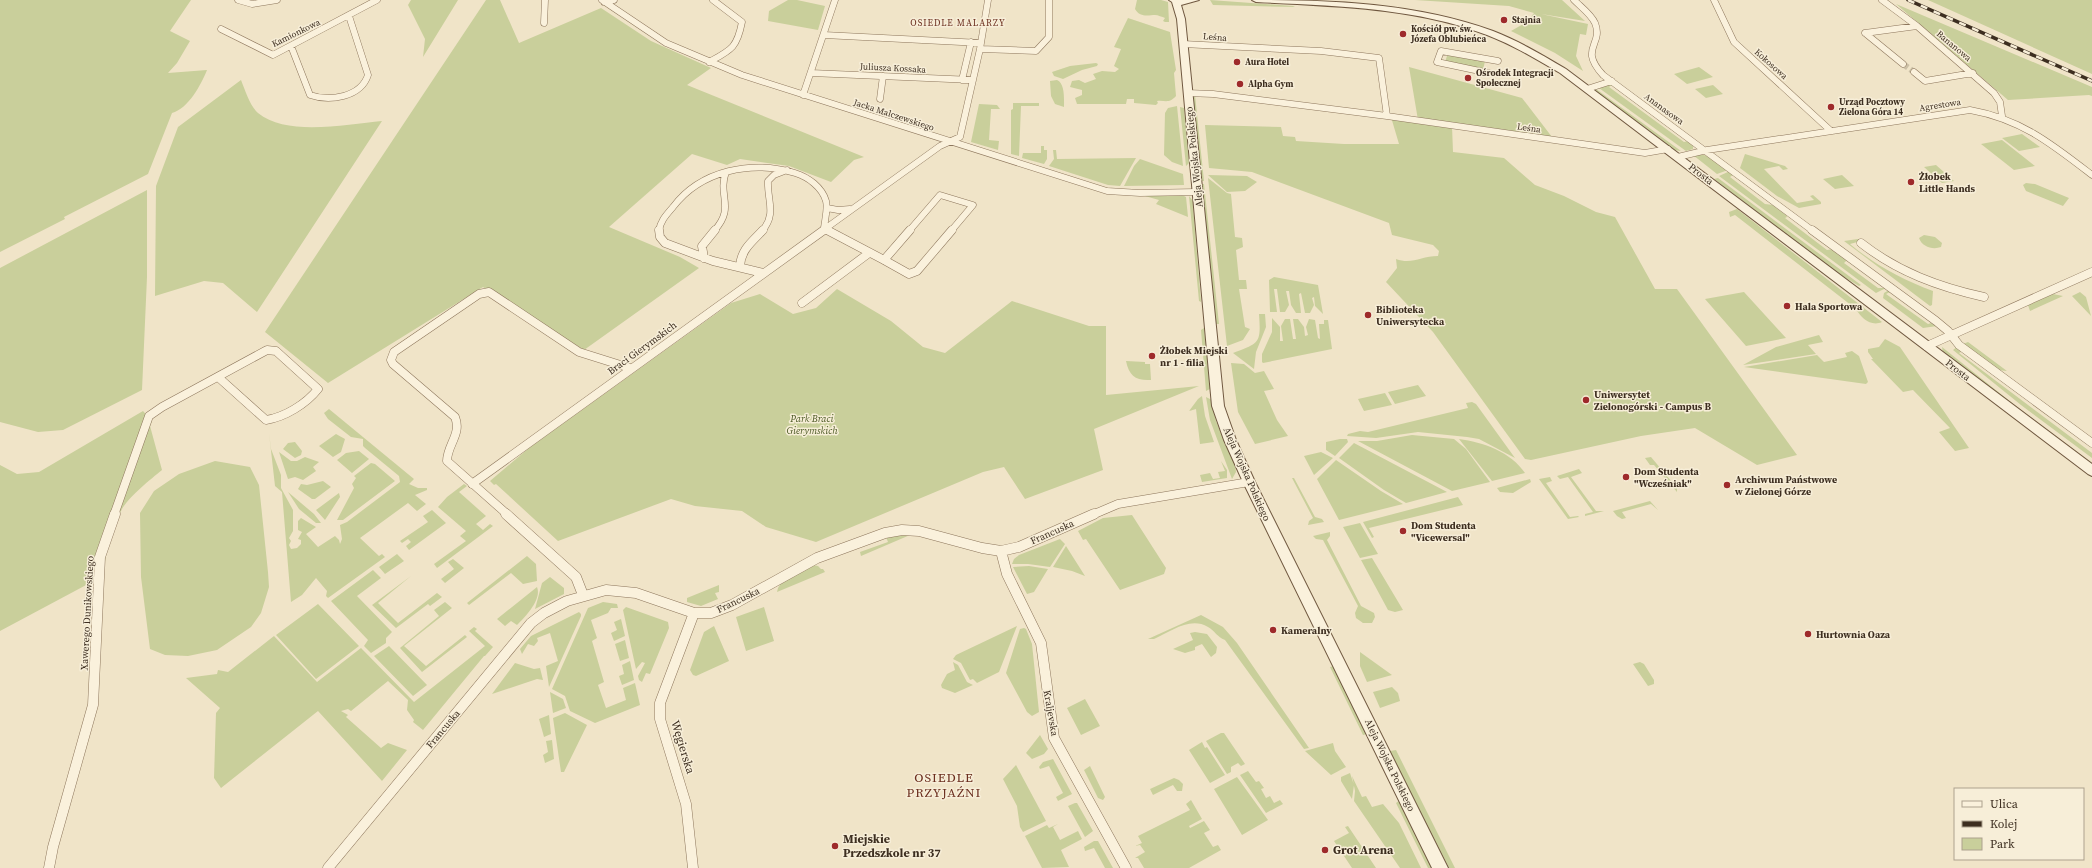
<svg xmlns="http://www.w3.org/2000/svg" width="2092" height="868" font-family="'Source Serif 4',serif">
<rect width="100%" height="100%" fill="#f0e4c8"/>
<path fill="#c9cf9b" d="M0,0h191l-21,31 20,10 -13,22 -9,10 39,-3c-6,15 -19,39 -35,43l-24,61 -84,43 1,2 -65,33z
M411,0h47l-35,57 2,-18 -17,-34z
M486,0h14l19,43 82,-35 50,33 60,27 -24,17 177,72 -10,3 -23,22 -42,-16 -49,-7 -13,6 -35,-11 -83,73 71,30 19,11 -115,82 -101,-63 -155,96 -63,-51z
M788,0h9l28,6 -7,24 -50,-9 1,-10z
M1137,0h24l7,2 1,20h-4l-2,-1 2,-3c-3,-1 -7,-3 -10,-3 -6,0 -15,3 -20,-6z
M1210,0l83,6 2,1 -82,-2z
M1415,0h147l23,21 -44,-7 47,10 -2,11 -6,-1 -4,22 7,15 -28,-18 -44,-22 16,-9 7,-9 -25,-7z
M1928,0h164v74z
M1896,4l196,83v9l-3,-1 -81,5z
M1128,18l42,14 6,38 -2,3 2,23c-7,8 -11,4 -19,5l1,2 -2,2 -22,-2v-4h-7l-1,5h-49l-2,-6 7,-3v-5l-12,-3 2,-6 7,-1 6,3 11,-4 -3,-5 9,-3 13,1 4,-3 -5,-3 7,-17 -7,-2z
M1448,53l37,8 -2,9 -38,-8z
M1096,63l2,1 -1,2 -15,4 -19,9 -9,-3 -2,-4 18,-6z
M1409,67l113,31 30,39 -100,-11 1,26 51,6 31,27 29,11 32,16 19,5 40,72h22l120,166 -40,10 -62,-37 -54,8 -110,24 -6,-1 -92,-127 -47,-50 11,-14 -1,-9c16,6 25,-3 42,-3l1,-5 -6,-6 -41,-10 -3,-12 -137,-51 -43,-4 -4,-43 76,2 2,9 12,1 1,4 48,3h55l-8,-27 27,3z
M1699,67l14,10 -26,7 -13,-10z
M241,80c4,10 9,26 17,33 29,24 89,11 124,8l-125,191 -34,-29 -19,-2 -49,15 1,-110 22,-59z
M1057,80c8,3 7,19 7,27l-9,-3 -4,-8 -1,-15z
M1608,84l4,1 -3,2 75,55 4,-1 5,4v4l-7,2 -87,-63z
M1713,85l10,9 -17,4 -11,-9z
M1596,89l85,62 -7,-1 -79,-59z
M1195,95l9,86h-4l-8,-84z
M1013,103h26v3h-18l-2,50 -8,-2v-44l2,-1z
M979,104l18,1 3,4h-9l-2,31 10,1 -1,9 -27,-8z
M1177,106l6,60 -11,-4 -8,-7 1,-42 3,-5z
M1180,107l4,1 5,55 -3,3z
M2022,134l18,13 -21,4 -17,-13z
M2002,140l33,26 -21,4 -33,-26z
M1041,146h3v4h3v9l-3,5 -22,-6 1,-5h18z
M1053,150h3l1,9 79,-1 -16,28 -12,-1 -59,-19 5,-7z
M1699,154l9,2 20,14 -11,4 -24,-19z
M1745,154l40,12 3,3 -5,1 -4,-4 -15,3 33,34 17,-3 -4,-4 3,-1 8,7v2l-22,4 -22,-12 -37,-28z
M1140,159l43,15 1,11 -60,1 10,-20z
M1936,165l18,16 -12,2 -18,-16z
M1730,171l3,4 -3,2 35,27 8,1 13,10 1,2 -2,1 42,32 6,-1 14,11 -3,3 34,25h8l-10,5 -157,-117z
M1208,175l39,1 10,6 -12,9 -18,1z
M1842,175l12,11 -19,3 -12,-10z
M1208,178l19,15 4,1 4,43 7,1 1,9 -7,3 3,30h7l1,9h-8l6,38 5,2 -7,11 -16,6z
M1718,178l143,107 -2,1 -20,-12 -125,-95z
M2026,183l9,1 34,14 -6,8 -37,-15 -3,-6z
M1201,184h3l15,140h-4z
M147,190v87l-5,113 -79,40 -25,2 -38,-10v-154z
M1182,195l4,2 2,20 -32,-13 3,-4 -14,-4z
M1189,196l4,5v4l8,97 -2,-1z
M1737,209l145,113c-11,5 -21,-4 -26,-13l-121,-94 -5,2 -1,-5z
M1924,235l11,2 7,6 -1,4c-8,3 -19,0 -22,-9z
M1858,239l3,2 -11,3c25,21 53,36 83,47l-1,14 -2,1 -86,-65z
M1274,277l44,8 5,29 -8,-8 -1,-9 -2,1 2,7 -4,8h-5l-4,-20 -2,1 2,19h-5l-5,-8 -2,-14h-3l3,14 -4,7h-5l-3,-23h-3l3,23h-7l-1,-32z
M837,289l54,32 32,26 22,6 67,-52 77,25h17v69l93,-9 -105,43 9,41 -78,29 -21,-32 -21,5 -167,70 -50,-15 -24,-16 -47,-5 -24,-7 -113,42 -62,-57 -2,1 -4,-4 39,-33 202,-145 29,-9 33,20 23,-6z
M1889,290l1,2 -4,2 42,30 3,-1 6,3 -14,2 -40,-30 1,-5z
M1744,292l42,46 -40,8 -41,-47z
M2080,292l6,5 5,19 -19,-20z
M2053,294l10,2 -33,15 -2,-6z
M1259,314h6l1,13 -10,25 -2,17 -21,-16c27,-10 28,-10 26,-39z
M1272,318l8,9v14h3l-2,-15 4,-7h5l3,20h3l-3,-20h5l6,8 1,9 3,-1 -2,-8 3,-8 6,1 3,18 2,1 -1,-15h5v-4h4l4,29 -69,14 -1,-1v-8l10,-22z
M1204,328l6,61 -4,2 -5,-61z
M1819,335l4,7 -15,3 8,9 -73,11 33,-18z
M1885,339l15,8 69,101 -14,3 -16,-19 11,-4 -37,-38 -10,2 -32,-33h2l-5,-7v-3l11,-2z
M1968,342l39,29 -9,-1 -35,-26z
M1942,347l75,60 75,56v3l-149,-113z
M1957,347l6,4 -4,2 133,100v5l-71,-53 -68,-55z
M1852,351l7,5 9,26 -2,2 -122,-17 73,-12 7,7 23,-5 -2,-4z
M1126,361l19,1v2h5l1,16c-15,1 -22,-4 -25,-19z
M1231,363l13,1 11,9 9,-2 10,18 -10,2 13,29 11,16 -33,8 -17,-32z
M1418,385l8,11 -31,8 -7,-12z
M1385,393l7,12 -28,6 -6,-12z
M1202,396l3,20 9,26 -14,2 -4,-35 -7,2 9,-12z
M1206,397l6,3 4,21 19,44 1,7 -4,7 -22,-59z
M1472,402l4,2 39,54 -36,-19 -12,-2 -49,-5 -42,6 -29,-2 1,-2 12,-3 8,1 100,-24 -2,-5z
M329,409l85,70 -5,5 9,4h9v2l-12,5 11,9 -9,7 -9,-8 -48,35 19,18 3,-2 3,3 -57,41 -2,-2 1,-5 -11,-13 -14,17 -11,7 -9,-110 -7,-6 -6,-53 2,16 10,26v13l12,22v21l-4,7 2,3 -2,4 2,4 6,-1 4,-4v-4l-3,-1 4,-7 -4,-2v-9l3,-3 15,9 -10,7 12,13 17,-11 4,4 1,4 2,-5 -2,-14 7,-3 53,-40 -1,-6 -34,-28 -2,-2v-7l-12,-2 -23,-18 -4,-6z
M143,411l9,10 -2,5 12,44c-11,9 -35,28 -41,41 -10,20 -16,43 -18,65l-103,55v-166l17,9 22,-2z
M336,434l9,5 -4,13 -8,5 -14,-11z
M1412,435l42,4 12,10 24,33 -38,9 -94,-50h19z
M1340,439h7l1,3 -13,14 -9,-6v-8z
M1459,439c24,3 52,13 66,34l-33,8z
M295,442l7,9 -1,4 -6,3 -12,-9 5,-6z
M1354,443l93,49 -41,11 -22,-13 -45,-32z
M359,451l10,8 -17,14 -15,-13 9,-7z
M279,452l12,9h6l8,-4 14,5 -6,5 3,4 -13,9 -8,-3 -7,2z
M1321,452l12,6 -19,17 -10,-19z
M1651,457l26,31v4l-23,-27h-4l-5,-7z
M1336,460l45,31 22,13 -64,16 -22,-41z
M215,461l35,6 9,18 9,87 1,15 -8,26 -10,14 -34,23 -29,6 -23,-1 -15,-6 -9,-72 -1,-64 14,-22 25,-17z
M1221,461l6,9v8l-25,4 -2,-7 10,-2 3,6 7,-1 -2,-6 7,-1z
M371,463l4,1 20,17 -52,39h-6l17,-32 -2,-4 4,-6 -2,-2z
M1579,469l3,4 -11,4 25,34h8l-19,5v-2l8,-2 -25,-35 -8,2 -3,-3z
M1550,477l2,4 -6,2 24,34 8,-1 1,1 -11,2 -29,-40z
M1292,478h2l21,39 7,2 2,3 -16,3 1,-4 4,-3z
M1530,479l1,3 -18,11 -13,-1 -3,-4z
M323,481l8,6 -16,12h-3l-14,-10 3,-5 6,1z
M464,484l3,2 -8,6 27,24 -10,8 7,6 7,-6 3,2 -56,42 -3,-4 32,-23 -6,-5 6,-5 -28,-24 9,-10z
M288,492l26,22 7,9h-5l-17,-14z
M339,493l1,4 -15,23 -9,-10z
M1458,497l5,8 -94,23 5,9 -2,1 -9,-16z
M1650,501l8,9 -7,-6 -29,8 4,6 -4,1 -5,-3 -4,-5z
M432,510l14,13 -37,27 -3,-4 5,-4 -3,-3 -6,4 -2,-2 28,-19 -5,-6z
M1132,515l34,53 -2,6 -44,16 -34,-51 -3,1 -5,-9 25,-13z
M1360,523l18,31 -18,4 -17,-31z
M1330,532v4l-3,4 34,66 13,7 1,4 -3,6h-9l-7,-5 -1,-5 3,-7 -35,-66 -7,-1 -3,-3z
M899,535h11l-49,21 -1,-4 28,-10 -2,-5z
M1060,539l5,5 -15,23 -22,-3h-16l2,-5 5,-4z
M1066,546l19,30 -13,-5 -19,-4z
M397,554l7,7 -19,13 -6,-7z
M527,556l9,8 1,17 -14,3 -12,-11 -42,32 -2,-2z
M1372,558l31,52 -8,2 -7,-2 -27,-50z
M453,559l11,9 -19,15 -4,-4 13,-10 -6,-7z
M813,565l5,1 3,3h2l2,3 -48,20 1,-4 3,-5z
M1029,566l19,3 -14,23 -7,2 -14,-27z
M373,570l8,8 -24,18 35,36 -6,6v5l-15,10 -7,-7 4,-6 -37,-39z
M411,576l-33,27 20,20 39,-30 5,4 -12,9 -2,-2 -32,24 -24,-23z
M550,577l14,11v6l-29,15 7,-26z
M719,585v7l-4,1 3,6 -17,7 -14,-4v-4z
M537,587c5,12 -11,29 -18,36l-2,2 -6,-4 -6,5 -8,-7z
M445,602l7,6 -48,38 22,20 39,-31 2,2 -45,35 -22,-24 39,-32 -5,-6z
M603,602l14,2 1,4h-7l-3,5 -17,7 6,18 -5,3 12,41 -6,3 8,23 20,-8 -3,-12 12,-5 5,22 -45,18 -25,-12 -5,-15 -13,-7 36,-81z
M318,604l41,42 -43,33 -40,-44z
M626,607l42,15 1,6 -19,46 -4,-1 -4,9 -3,-2 -1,-4 7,-13 -3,-1 -6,7 -13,-59z
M764,607l10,34 -28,10 -10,-34z
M579,612l2,2v2l-32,71 -3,-21 12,-5 -8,-28 -13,5 1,3 -4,5 -6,-2 -6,10 -2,-5 11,-13z
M1201,615l22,12 14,16 72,105 -5,1 -79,-109c-8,-3 -10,-9 -17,-13 -18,-11 -38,5 -54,12h-6z
M621,619l4,17 -11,5 -3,-8 6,-3 -3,-8z
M714,626l15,35 -33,15 -3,-1 -3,-5 14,-38z
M1017,626l-18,46 -22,11 -4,-4 -3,1 -9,-17 -8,-4 3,-4z
M474,627l3,2 -2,2 18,16 -8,9h-1l-61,74 -10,-8 1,-2 -7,-10 1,-10 -20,-19 -37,30 -3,-2 -7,2 7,4 -2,2 35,31 7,-5 19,7 -25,31 -64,-70 -97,77 -7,-10 2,-65 4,-5 -34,-30 31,-4 1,-4 10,2 46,-36 43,46 44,-34 53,54 71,-56 -16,-15z
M1024,628l2,1 6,15 7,68 -7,4 -5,-4 -21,-39 14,-44z
M1195,632l12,2 10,13 -1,6 -5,4 -9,-13 -7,3v3l-10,3 -12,-4 20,-9 -3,-7z
M625,640l4,18 -9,3 -5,-17z
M389,646l38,39 -14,11 -39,-40z
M1360,652l32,23 -25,7 -7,-16z
M630,661l4,19 -12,5 -3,-9 5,-2 -2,-9z
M953,662l5,3 9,17 6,3 -18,8 -13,-5 -1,-3 6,-11 8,-4z
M1640,662l4,2 10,16v4l-6,2 -15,-22z
M515,663l19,6 6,-1 3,12 -6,-1 -45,15z
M1334,666l33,68 -4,1 -33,-68z
M1392,687l6,6 2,8 -20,7 -7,-16z
M550,692l13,7 3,9 -13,5z
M1085,699l15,27 -19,9 -14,-27z
M565,713l22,12 -23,47h-3l-8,-54z
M549,715l2,19 -7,3 -5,-18z
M1221,733h3l21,31 -4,2 -3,-3 -7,4v5l-4,2 -21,-33z
M1040,735l8,14 -4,5 -12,5 -6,-6z
M552,740l2,19 -9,4 -2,-8 5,-3 -2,-11z
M1202,742l3,6 2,-1 18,28 -15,8 -21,-33z
M1333,743l2,8 11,16 -15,8 -26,-24z
M1396,750l59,118h-6l-59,-117z
M1053,759l19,35 -14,7 -2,-4 7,-4 -14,-27 -9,3 -1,-2 4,-5z
M1016,765l30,56 -23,11 -3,-5 -3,-21 -14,-27z
M1090,766l15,31 -2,3 -5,-2 -14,-28z
M1248,771l8,11 3,-1 5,7 -3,1 5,9 4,-2 4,7 6,-3 3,4 -17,9 -26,-38z
M1350,773l4,12 -2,14 -11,-18v-4z
M1352,776l10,21 4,-1 6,11 11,-3 16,19 22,45h-21l-46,-67 1,-10z
M1237,777l31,43 -26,15 -28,-46z
M1174,778l5,2 4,4 -1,7h-5l-4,-6 -20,10 -3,-6z
M1191,800l11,19 -13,7 1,2 14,-7 6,9 -6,3 9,14 5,-2 3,5 -32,18h-45l-6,-10h-3l10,-6 -5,-7 -5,1 7,-3 -4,-7 52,-26 -4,-6z
M1400,800l33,68h-5l-32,-65z
M1075,803h2l16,28 -8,6 -17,-31z
M1058,824l-5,3 7,13 18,-9 4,8 -21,11 8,17 -27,1 -17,-32 22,-11 2,3z
M1348,826l28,42h-24l-18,-27 15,-8 -4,-6z
M1094,841h4l15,27h-8l-11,-20 -9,3 -1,-4z"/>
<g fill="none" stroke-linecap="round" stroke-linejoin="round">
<path stroke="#ccc0a6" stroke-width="6" stroke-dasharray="6 3" stroke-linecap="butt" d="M1903,64l11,8"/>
<g stroke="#8d765c" stroke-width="7">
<path id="street-far2" d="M238,0l14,4 25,-4
M602,0l64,43 76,32 365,116 33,2 57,-1
M1574,0c7,7 17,14 21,23 9,22 -17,25 8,52l210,156
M1714,0l20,42 97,89
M1882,0l35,26 77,67 6,9 2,14
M604,2l10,-2
M544,23l1,-23
M221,29l52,26 104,-55
M1865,33l52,-7
M1865,33l38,31
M824,35l157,8
M1183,44l138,7 58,7 8,58
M291,46l19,49c20,7 51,2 58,-20l-19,-59
M980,49l56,2 13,-14v-37
M709,62c22,-12 28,-14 33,-40l-29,-22
M1914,72l11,9 48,-8
M811,73l162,7
M1489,73l-52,-11 4,-11 57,10
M962,80l9,-38
M1587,89l25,-8
M1187,93l26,1 174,22 258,37 23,-4
M803,95l32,-95
M880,99l3,-23
M1678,157l29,-7 263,-40c51,9 82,34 122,65
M827,208l11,2 12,-1
M824,228l5,3
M659,231c1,-10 8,-17 14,-24 28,-37 79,-47 122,-34 13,4 27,14 31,28 2,8 -1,18 -2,27
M714,231c22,-24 3,-35 12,-59
M762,231c15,-17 5,-31 6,-50l6,-6 13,-5
M822,231l118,-85 20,-9 20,-88 8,-49
M909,231l31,-36 33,10 -22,26"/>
</g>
<g stroke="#8d765c" stroke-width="9">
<path id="street-far1" d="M659,230l1,7 5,6 48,18 50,12
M827,230l57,30
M1812,230l124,91 12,10 11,14 133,98
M1861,243c37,29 78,44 123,54
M704,258l-2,-12 13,-16
M884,260l25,14 8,-3 35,-41
M884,260l26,-30
M740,266c1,-17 13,-25 23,-36
M802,303l67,-50
M1927,346l165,-74
M472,484l352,-254
M114,515l35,-99 13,-9 105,-57 9,1 42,38c-12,15 -33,28 -52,31l-48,-43
M508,515l-61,-54c0,-16 15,-27 8,-44l-62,-53 -2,-4 3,-8 85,-58 10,-2 90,60 51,16
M1092,515l26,-11 131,-22"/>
</g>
<g stroke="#8d765c" stroke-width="11">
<path id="street" d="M506,514l70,63 7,18
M1001,551l6,23 34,69 13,95 72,130
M49,868l4,-21 40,-142 7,-148 15,-43
M328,868l203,-245 13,-10 23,-12 39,-11 30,3 58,20h17l21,-8 85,-47 68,-25 17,-3 17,1 63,17 19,3 18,-4 75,-33
M693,868l-7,-64 -26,-85v-16l34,-90"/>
</g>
<g stroke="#6f573f" stroke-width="2">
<path id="secondary" d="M1169,0h30l-18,5 4,14 39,387 12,34 19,42 193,386h-16l-189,-386 -19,-42 -12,-34 -35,-387 -5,-17z
M1252,0c81,0 164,3 241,31 26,10 49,24 73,38l526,395v12l-4,-2 -528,-401c-24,-14 -47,-28 -73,-38 -73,-28 -154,-29 -231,-33z"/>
</g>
<use href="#street-far2" stroke="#faf1dc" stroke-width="6"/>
<use href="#street-far1" stroke="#faf1dc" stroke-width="8"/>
<use href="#street" stroke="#faf1dc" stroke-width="10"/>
<use href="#secondary" fill="#faf1dc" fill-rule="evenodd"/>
<g stroke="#3d2e20" stroke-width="3.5">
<path id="rail" d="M1908,0l184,81"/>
</g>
<use href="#rail" stroke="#f7eed8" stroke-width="2.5" stroke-dasharray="7" stroke-linecap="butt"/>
</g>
<g fill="#9e2a2b" stroke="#f7eed8" stroke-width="1.5">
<circle cx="1504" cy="20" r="4"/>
<circle cx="1403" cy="34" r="4"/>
<circle cx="1237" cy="62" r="4"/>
<circle cx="1468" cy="78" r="4"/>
<circle cx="1240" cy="84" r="4"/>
<circle cx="1831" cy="107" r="4"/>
<circle cx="1911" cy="182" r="4"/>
<circle cx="1787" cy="306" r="4"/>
<circle cx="1368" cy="315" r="4"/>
<circle cx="1152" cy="356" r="4"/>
<circle cx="1586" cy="400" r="4"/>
<circle cx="1626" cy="477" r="4"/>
<circle cx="1727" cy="485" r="4"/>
<circle cx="1403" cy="531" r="4"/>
<circle cx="1273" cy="630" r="4"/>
<circle cx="1808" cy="634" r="4"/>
<circle cx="835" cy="846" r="4"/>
<circle cx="1325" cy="850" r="4"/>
</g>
<g text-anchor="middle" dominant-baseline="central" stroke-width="3" stroke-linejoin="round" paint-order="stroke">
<g font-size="9" font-weight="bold" fill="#3d2e20" stroke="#f7eed8" text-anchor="start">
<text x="1512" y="20">Stajnia</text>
<text x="1411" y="29">Kościół pw. św.<tspan x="1411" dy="10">Józefa Oblubieńca</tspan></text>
<text x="1245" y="62">Aura Hotel</text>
<text x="1476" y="73">Ośrodek Integracji<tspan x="1476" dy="10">Społecznej</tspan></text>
<text x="1248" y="84">Alpha Gym</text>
<text x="1839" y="102">Urząd Pocztowy<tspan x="1839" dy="10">Zielona Góra 14</tspan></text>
</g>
<g font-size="9" letter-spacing="1" fill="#6b2e1e" stroke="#f7eed8">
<text x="958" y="23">OSIEDLE MALARZY</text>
</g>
<g font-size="9" fill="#3d2e20" stroke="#f7eed8">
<text transform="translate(296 33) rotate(-26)">Kamionkowa</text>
<text transform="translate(1215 37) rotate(5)">Leśna</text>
<text transform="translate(1954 46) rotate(40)">Bananowa</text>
<text transform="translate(1771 64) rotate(42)">Kokosowa</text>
<text transform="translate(893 68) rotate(3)">Juliusza Kossaka</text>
<text transform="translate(1940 105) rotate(-9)">Agrestowa</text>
<text transform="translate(1664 109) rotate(36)">Ananasowa</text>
<text transform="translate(894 115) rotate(18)">Jacka Malczewskiego</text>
<text transform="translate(1529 128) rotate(8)">Leśna</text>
</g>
<g font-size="10" fill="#3d2e20" stroke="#f7eed8">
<text transform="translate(1194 157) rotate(-96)">Aleja Wojska Polskiego</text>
<text transform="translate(1701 174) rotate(37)">Prosta</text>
<text transform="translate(642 348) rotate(-36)">Braci Gierymskich</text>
<text transform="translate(1958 370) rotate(38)">Prosta</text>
<text transform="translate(1247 474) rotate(66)">Aleja Wojska Polskiego</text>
<text transform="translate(1052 532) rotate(-24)">Francuska</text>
<text transform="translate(738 600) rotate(-26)">Francuska</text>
<text transform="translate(87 613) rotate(-87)">Xawerego Dunikowskiego</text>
<text transform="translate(1051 713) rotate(80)">Kraljevska</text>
<text transform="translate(443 729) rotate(-50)">Francuska</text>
<text transform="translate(1390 765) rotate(64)">Aleja Wojska Polskiego</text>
</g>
<g font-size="10" font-weight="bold" fill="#3d2e20" stroke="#f7eed8" text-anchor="start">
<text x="1919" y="176">Żłobek<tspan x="1919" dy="12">Little Hands</tspan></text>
<text x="1795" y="306">Hala Sportowa</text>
<text x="1376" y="309">Biblioteka<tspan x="1376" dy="12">Uniwersytecka</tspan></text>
<text x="1160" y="350">Żłobek Miejski<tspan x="1160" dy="12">nr 1 - filia</tspan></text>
<text x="1594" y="394">Uniwersytet<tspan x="1594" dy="12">Zielonogórski - Campus B</tspan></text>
<text x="1634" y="471">Dom Studenta<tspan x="1634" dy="12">"Wcześniak"</tspan></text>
<text x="1735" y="479">Archiwum Państwowe<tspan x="1735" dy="12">w Zielonej Górze</tspan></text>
<text x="1411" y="525">Dom Studenta<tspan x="1411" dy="12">"Vicewersal"</tspan></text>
<text x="1281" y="630">Kameralny</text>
<text x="1816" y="634">Hurtownia Oaza</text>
</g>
<g font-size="10" font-style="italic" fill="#4d5a26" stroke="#f7eed8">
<text x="812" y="418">Park Braci<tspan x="812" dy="12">Gierymskich</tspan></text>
</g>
<g font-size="12" fill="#3d2e20" stroke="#f7eed8">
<text transform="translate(683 747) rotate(73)">Węgierska</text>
</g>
<g font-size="12" font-weight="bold" fill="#3d2e20" stroke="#f7eed8" text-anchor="start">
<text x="843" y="839">Miejskie<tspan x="843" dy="14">Przedszkole nr 37</tspan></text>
<text x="1333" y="850">Grot Arena</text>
</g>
<g font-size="13" letter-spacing="1" fill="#6b2e1e" stroke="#f7eed8">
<text x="944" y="777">OSIEDLE<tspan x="944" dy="15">PRZYJAŹNI</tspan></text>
</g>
</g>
<rect x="1954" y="788" width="130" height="72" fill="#f7eed8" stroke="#ada18e"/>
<rect x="1962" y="801" width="20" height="6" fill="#faf1dc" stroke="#ada18e"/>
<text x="1990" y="808" font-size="12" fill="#3d2e20">Ulica</text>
<rect x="1962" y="821" width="20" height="6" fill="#3d2e20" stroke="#ada18e"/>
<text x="1990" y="828" font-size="12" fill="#3d2e20">Kolej</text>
<rect x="1962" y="838" width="20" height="12" fill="#c9cf9b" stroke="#ada18e"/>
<text x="1990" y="848" font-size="12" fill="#3d2e20">Park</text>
</svg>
